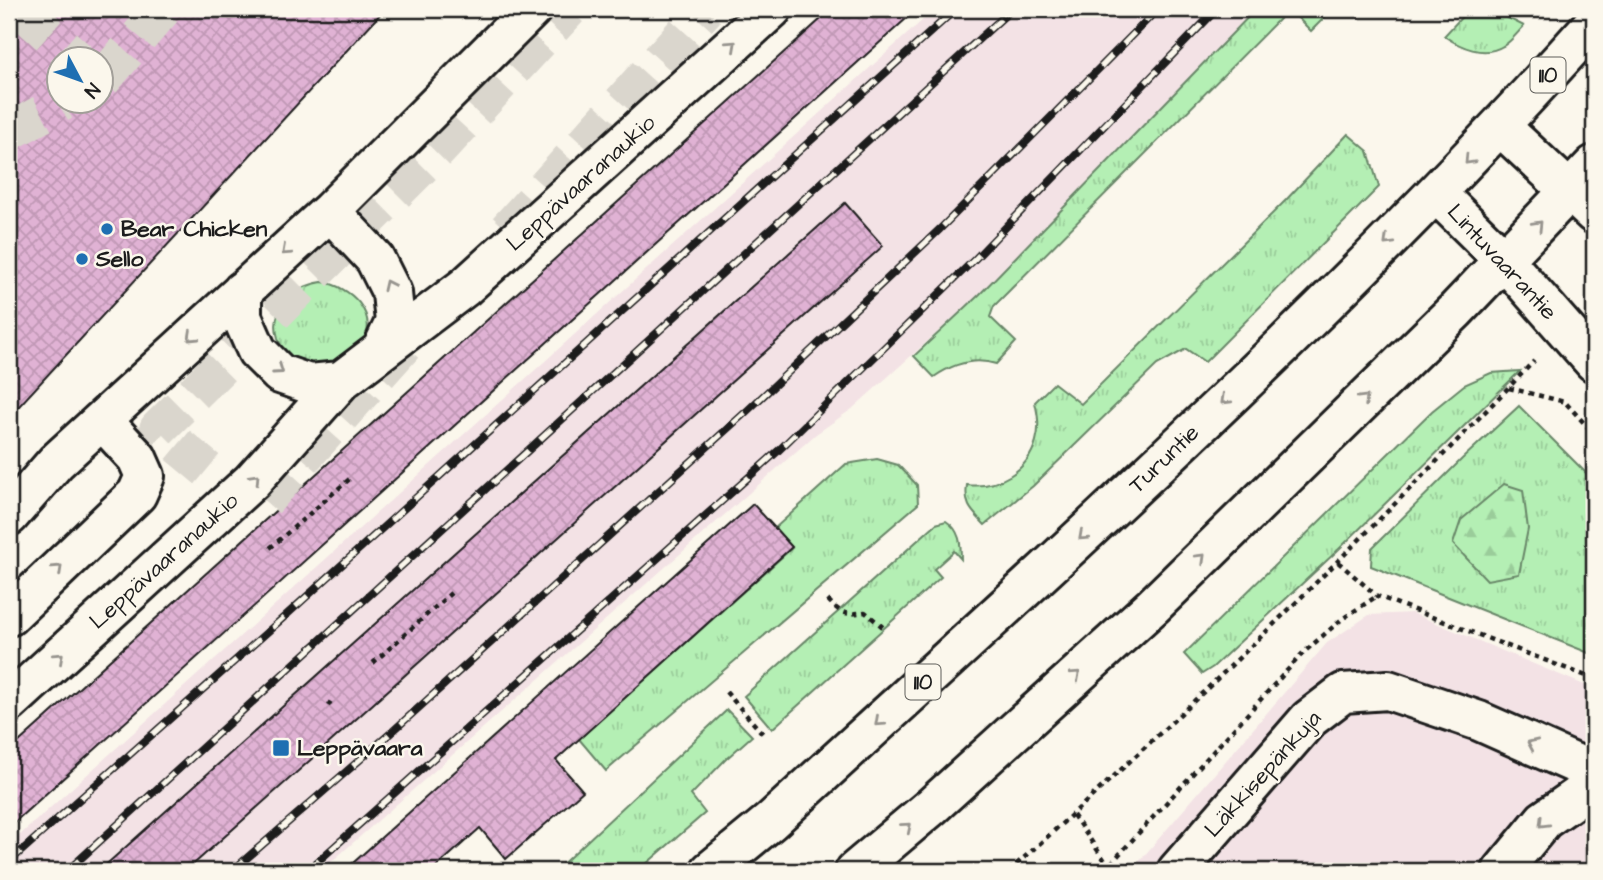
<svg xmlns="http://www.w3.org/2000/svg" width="1603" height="880" font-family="'Architects Daughter',sans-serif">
<defs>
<pattern id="grass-tufts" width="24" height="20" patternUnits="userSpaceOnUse" patternTransform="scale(1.75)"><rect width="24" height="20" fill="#b4efb4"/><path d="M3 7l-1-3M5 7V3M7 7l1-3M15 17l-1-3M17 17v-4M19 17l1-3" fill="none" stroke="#9acc9a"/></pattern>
<pattern id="forest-firs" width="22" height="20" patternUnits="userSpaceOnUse" patternTransform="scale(1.75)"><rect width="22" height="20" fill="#b4efb4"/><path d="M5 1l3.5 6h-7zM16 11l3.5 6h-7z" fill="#9acc9a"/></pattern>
<pattern id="building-cross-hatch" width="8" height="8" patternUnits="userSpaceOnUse" patternTransform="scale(1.75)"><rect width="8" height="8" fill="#e0b2d4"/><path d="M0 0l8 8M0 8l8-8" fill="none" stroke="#c098b5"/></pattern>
</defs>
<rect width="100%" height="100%" fill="#fbf7ec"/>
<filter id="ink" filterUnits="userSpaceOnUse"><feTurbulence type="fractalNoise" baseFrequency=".0143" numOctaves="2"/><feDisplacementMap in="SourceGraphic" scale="14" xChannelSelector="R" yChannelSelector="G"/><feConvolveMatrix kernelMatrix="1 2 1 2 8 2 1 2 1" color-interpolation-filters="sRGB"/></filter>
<g filter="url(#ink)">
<path fill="#f3e2e5" d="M935,9h321l-277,286 -127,114 -36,25 -495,437h-312v-26z
M1412,613l182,76v182h-463l196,-228 42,-28z"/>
<path fill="url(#grass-tufts)" stroke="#688668" stroke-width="2" d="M1256,9h77l-22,22 -22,-22 -295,297 -4,11 26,25 -20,22c-23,-7 -43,0 -62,13l-20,-21 65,-61z
M1469,9h21l34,17c-6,6 -13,16 -21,20 -19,12 -43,1 -59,-10z
M1348,134l20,17 11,36 -174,175 -19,-13 -29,16 -124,121 -48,39c-13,-14 -21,-19 -18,-40 30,4 61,-14 69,-44 4,-14 2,-26 -1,-39l19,-19 27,21 205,-204z
M322,282c28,4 57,31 41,62 -6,11 -24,20 -34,27 -11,-3 -32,-6 -41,-14 -5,-5 -8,-13 -10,-19 -9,-31 17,-52 44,-56z
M1520,371l-183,180 -124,116 -11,7 -18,-20 248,-243 32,-26 27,-12z
M1519,406l75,75v174l-223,-89 1,-18 90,-89z
M877,459l21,6 19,20 1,19 -312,267 -27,-32 213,-191 -17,-20 71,-64z
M946,521c14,9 15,23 15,38l-7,-8 -20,18 7,8 -169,152 -28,-33 192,-172z
M727,710l25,26 -26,23 -35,36 14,18 -67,58h-83z"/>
<path fill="url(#forest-firs)" stroke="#688668" stroke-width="2" d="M1504,484l19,6 5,39 -9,45 -32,6 -34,-36 8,-24z"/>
<path fill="url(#building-cross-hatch)" stroke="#1c1c1c" stroke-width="2" fill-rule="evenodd" d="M9,9h376l-376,408zM60,60h42v42h-42z
M832,9h85l-908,818v-76z
M845,203l38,43 -558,501 -139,124h-87z
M753,504l39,43 -236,213 27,31 -77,68 -26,-31 -48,43h-88z"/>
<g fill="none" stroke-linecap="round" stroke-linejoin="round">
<path stroke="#dad6cd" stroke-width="38" stroke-dasharray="38 19" stroke-linecap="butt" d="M21,9l57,51
M102,80l61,-71
M9,132l54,-30
M507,230l199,-221
M404,345l-148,165 -98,-81 280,-279 131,-141"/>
<g stroke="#1c1c1c" stroke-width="44">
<path id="minor" d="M330,211l45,48 17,34 3,29 -13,27
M242,291v26l15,34 23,23 29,10 32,-3
M9,516l47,-54 274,-251 202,-202
M9,616l128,-122 8,-18 -8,-18 -35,-38
M9,703l243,-222 89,-100 124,-94 307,-278
M1177,871l132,-152 34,-26 45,-3 91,31 115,51
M1502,871l42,-51 50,-35"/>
</g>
<g stroke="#1c1c1c" stroke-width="44">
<path id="major" d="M1500,126l94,88
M1437,194l67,66 90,102
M710,871l61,-50c282,-258 568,-513 823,-798
M855,871l76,-64 222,-201 302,-295 139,-146"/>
</g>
<path stroke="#1c1c1c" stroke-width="4.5" stroke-dasharray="5 5" stroke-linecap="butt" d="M1509,388l56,14 29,32
M270,548l83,-72
M1338,562l39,34 217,83
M828,600c14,15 17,15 37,12l19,16
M373,663l78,-70
M726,692l38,43
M328,706l3,-5
M1073,815l35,50
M1009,871c183,-162 356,-334 525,-510
M1104,871l199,-218 39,-34 35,-23"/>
<use href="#minor" stroke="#fbf7ec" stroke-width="38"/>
<use href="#major" stroke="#fbf7ec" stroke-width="38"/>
<g stroke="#1c1c1c" stroke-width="8">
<path id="rail" d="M9,862l274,-244 673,-609
M67,871l945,-862
M232,871l161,-140 354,-320 193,-182 218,-220
M307,871l471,-420 197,-192 242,-250"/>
</g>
<use href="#rail" stroke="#fbf7ec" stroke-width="5" stroke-dasharray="16" stroke-linecap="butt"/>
</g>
<defs><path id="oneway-chevron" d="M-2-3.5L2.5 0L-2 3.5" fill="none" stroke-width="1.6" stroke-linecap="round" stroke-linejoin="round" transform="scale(1.75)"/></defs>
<g stroke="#97948e">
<use href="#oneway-chevron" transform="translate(732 45) rotate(-42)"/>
<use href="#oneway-chevron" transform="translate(1469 160) rotate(133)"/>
<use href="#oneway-chevron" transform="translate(1538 225) rotate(-46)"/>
<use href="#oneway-chevron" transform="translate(1388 241) rotate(136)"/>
<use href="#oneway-chevron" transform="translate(286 251) rotate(138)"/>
<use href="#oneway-chevron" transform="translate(388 285) rotate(-115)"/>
<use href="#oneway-chevron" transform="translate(192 337) rotate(137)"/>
<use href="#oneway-chevron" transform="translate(279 370) rotate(35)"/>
<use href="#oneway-chevron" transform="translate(1364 399) rotate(-44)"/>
<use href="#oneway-chevron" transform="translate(1225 400) rotate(136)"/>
<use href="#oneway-chevron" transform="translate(255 478) rotate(-47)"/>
<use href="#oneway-chevron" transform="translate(1083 536) rotate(138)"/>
<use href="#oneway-chevron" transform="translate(1201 558) rotate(-44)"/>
<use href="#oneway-chevron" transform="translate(58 569) rotate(-43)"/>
<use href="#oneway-chevron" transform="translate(59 657) rotate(-42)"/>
<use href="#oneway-chevron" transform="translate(1076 675) rotate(-42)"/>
<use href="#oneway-chevron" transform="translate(879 722) rotate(138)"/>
<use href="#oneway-chevron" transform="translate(1532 744) rotate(-156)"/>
<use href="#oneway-chevron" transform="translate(1543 823) rotate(135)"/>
<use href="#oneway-chevron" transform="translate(907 827) rotate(-40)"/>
</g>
</g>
<g fill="#1f6fb2" stroke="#fbf7ec" stroke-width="2.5">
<circle cx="107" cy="229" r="7"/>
<circle cx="82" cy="259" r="7"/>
<rect x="272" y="739" width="18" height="18" rx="3.5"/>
</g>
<g text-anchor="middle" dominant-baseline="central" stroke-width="5" stroke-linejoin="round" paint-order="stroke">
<g fill="#fbf7ec" stroke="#5f5e5a" stroke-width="2">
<rect x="1530.5" y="57.5" width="35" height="35" rx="5"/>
<rect x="905.5" y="664.5" width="35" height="35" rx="5"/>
</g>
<g font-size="21" font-weight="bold" fill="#1c1c1c">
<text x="1548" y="75">110</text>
<text x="923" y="682">110</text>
</g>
<g font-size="23" fill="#1c1c1c" stroke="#fbf7ec">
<text transform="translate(581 183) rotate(-42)">Leppävaaranaukio</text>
<text transform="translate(1502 262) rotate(47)">Lintuvaarantie</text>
<text transform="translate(1164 459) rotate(-44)">Turuntie</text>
<text transform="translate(164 561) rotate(-42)">Leppävaaranaukio</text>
<text transform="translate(1263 774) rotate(-48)">Läkkisepänkuja</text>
</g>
<g font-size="23" font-weight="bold" fill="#1c1c1c" stroke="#fbf7ec" text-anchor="start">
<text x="121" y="229">Bear Chicken</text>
<text x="96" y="259">Sello</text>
<text x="297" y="748">Leppävaara</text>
</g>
</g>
<rect width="1603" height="880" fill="none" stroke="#fbf7ec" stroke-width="35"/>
<rect x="18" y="18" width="1568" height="845" fill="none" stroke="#1c1c1c" stroke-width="2.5" filter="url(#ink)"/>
<g transform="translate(80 80) rotate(131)"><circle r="33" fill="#fbf7ec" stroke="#a29f99" stroke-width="2"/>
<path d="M0-5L12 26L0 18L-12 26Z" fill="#1f6fb2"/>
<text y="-10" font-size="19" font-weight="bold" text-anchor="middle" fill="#1c1c1c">N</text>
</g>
</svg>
